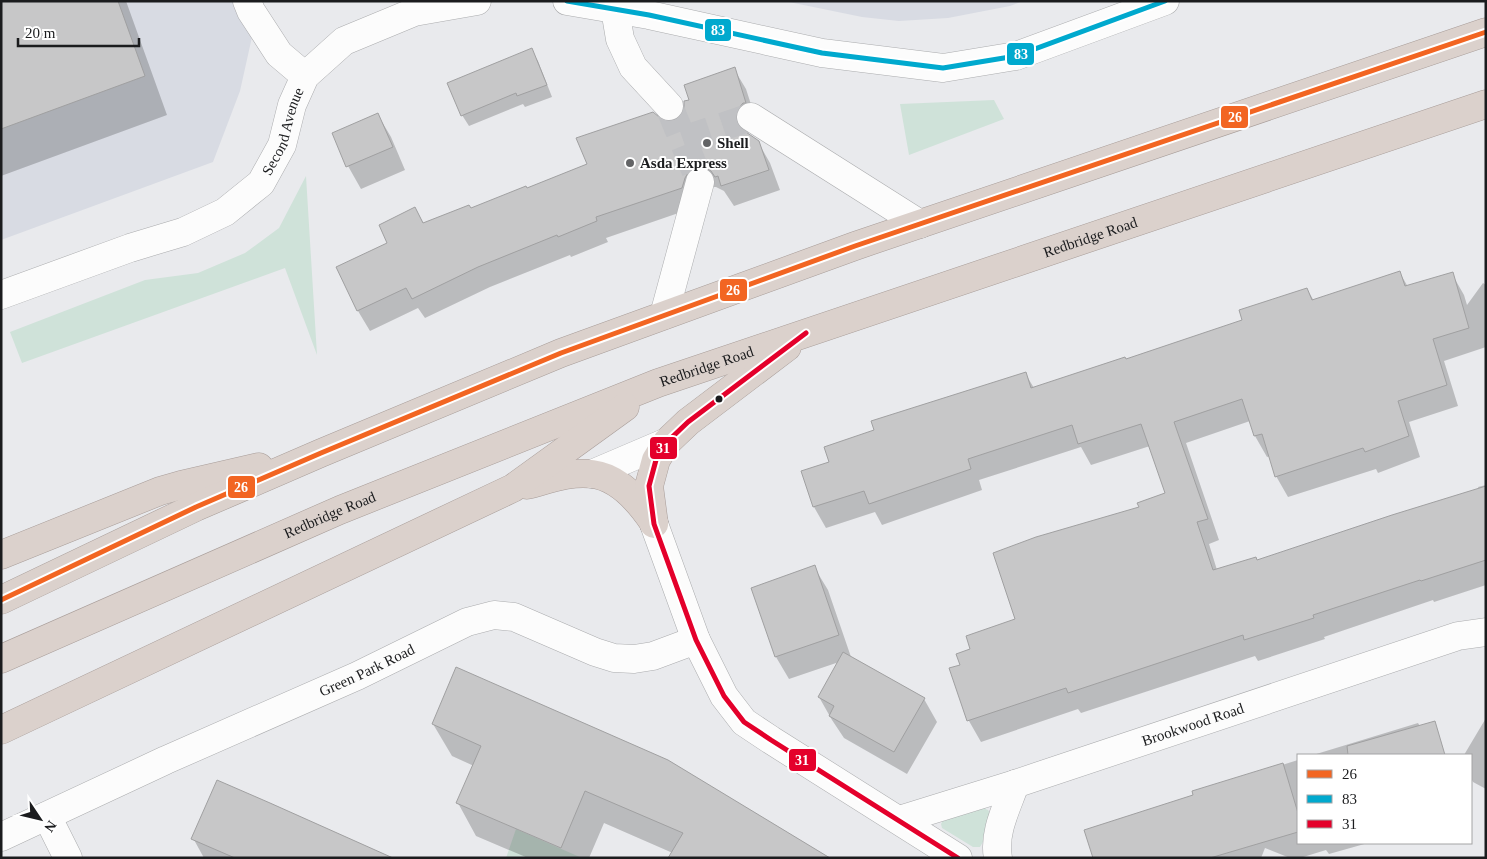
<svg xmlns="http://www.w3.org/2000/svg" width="1487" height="859" font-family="Georgia,serif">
<rect width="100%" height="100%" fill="#e9eaed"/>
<path fill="#d8dbe3" d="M1,1h259l-20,90 -27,71 -212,78z
M784,1h239l-13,5 -62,12 -49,3 -37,-4z"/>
<path fill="#cfe2d9" d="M994,100l10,19 -95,36 -9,-51z
M306,176l11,179 -32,-87 -263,95 -12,-31 135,-52 53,-7 47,-20 34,-25z
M981,806c1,0 6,4 7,4 6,8 -3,30 -8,37h-7l-31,-19 -1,-4 3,-6z
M516,829l66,29h-76z"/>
<path fill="#0003" d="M1,1h125l41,114 -166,61z
M531,50l7,11 14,36 -27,10 -2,-3 -54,22 -7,-11z
M734,69l12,20 11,34 -8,7 -2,5 11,7 12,21 10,27 -46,16 -10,-15 -8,-4h-9l-14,21 -87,30 2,4 -37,15 -1,-2 -80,32 -65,31 -7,-10 -48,23 -12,-20 -21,-43 51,-25 27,-35 9,16 47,-14 56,-20 62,-25 74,-43h10l8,-4 9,-18z
M378,115l13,22 14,33 -44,19 -13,-23 -14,-32z
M1400,273l8,14 44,-13 12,21 3,10 16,-22 3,2v62l-42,14 14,45 -49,16 11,35 -42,16 -2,-4 -88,28 -12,-21 -6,-20 -3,1 -12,-21 -5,-15 -64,22 33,97 -10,4 8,26 40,-9 222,-71 -1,-3 8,-2v100l-52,17 -1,-2 -109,37 1,2 -67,22 -3,-5 -174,57 -3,-4 -97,33 -12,-21 -18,-52 11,-3 10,-17 44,-29 124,-112 27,-14 -17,-48 -59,19 -10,-18 -102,33 3,10 -100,35 -7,-13 -49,16 -12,-21 -11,-35 27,-9 46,-32 149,-58 9,15 92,-28 118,-39 63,-32 7,12z
M814,567l14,23 23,67 73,42 13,23 -30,52 -63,-36 -12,-18 -13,-23 20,-35 -50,17 -13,-22z
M1486,718v71l-13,-7 -2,-4v-23h-7z
M1418,723l16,26 1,6h-122z
M433,724l396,134 -154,-4 -71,-31 -15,35h-61l-52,-22 -18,-33 16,-37 -22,-10z
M1298,760v83h70l-39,11 -3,-4 -26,8h-10l-25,-10 -4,10h-156l110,-69v-3z
M193,838l197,20h-186z"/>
<path fill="#c7c7c8" stroke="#a0a0a1" d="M1,1h117l27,75 -144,53z
M532,48l15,37 -30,11 -1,-3 -55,23 -14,-33z
M735,67l11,36h-3l-5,6 -3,7 2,8 6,6 16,11 10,29 -48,16 -3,-10 -3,1 -4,-6 -7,-4h-8l-7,4 -4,7 -3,10 -86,29 1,4 -39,16 -1,-2 -79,32 -66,32 -6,-11 -49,23 -21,-44 51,-24 -8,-18 36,-18 8,16 46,-18 2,3 55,-22 1,2 60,-24 -11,-26 77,-26 11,9h9l7,-4 4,-7v-9l5,-1 -5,-15z
M378,113l15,34 -47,20 -14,-34z
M1400,271l5,15 48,-14 16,56 -36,11 14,46 -49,16 11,35 -44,16 -2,-4 -88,29 -13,-43 -8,2 -12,-37 -68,23 34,97 -11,3 16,48 43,-13 1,3 135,-45 94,-29v74l-65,21 -1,-1 -107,35 1,3 -70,22 -1,-5 -175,58 -2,-5 -99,33 -18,-53 11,-3 -4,-11 14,-5 -4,-13 49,-17 -22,-66 43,-16 103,-30 -2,-4 28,-10 -24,-69 -63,20 -6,-19 -104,34 3,10 -102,35 -5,-13 -51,16 -12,-36 28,-9 -5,-15 50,-17 -3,-9 155,-49 5,16 94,-31 1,2 116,-39 -3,-10 68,-22 5,12z
M815,565l24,70 -64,22 -24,-69z
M843,652l82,46 -31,54 -65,-36 5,-10 -16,-9z
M456,667l212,93 162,98h-162l15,-25 -98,-42 -24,57 -105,-45 25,-57 -49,-22z
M1435,721l10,34h-97l-1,-9z
M1283,763l15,50v19l-88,26h-117l-9,-28 109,-35 -1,-4z
M217,780l53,23 123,55h-158l-44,-19z"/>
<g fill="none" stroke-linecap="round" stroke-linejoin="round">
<path stroke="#c0c1c4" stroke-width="28" stroke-dasharray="28 14" stroke-linecap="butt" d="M669,106l31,76
M683,140l68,-23"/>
<g stroke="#abacae" stroke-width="29">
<g id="minor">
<path d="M247,1l4,10 28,43 26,22"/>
<path d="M567,1l82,14 173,38 121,15 73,-12 149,-55"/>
<path d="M615,9l5,30 13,28 36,39"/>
<path d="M751,117l169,107"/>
<path id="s1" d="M1,295l129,-47 53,-16 42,-20 36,-29 21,-38 10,-40 13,-29 39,-35 70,-29 63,-11"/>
<path d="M664,315l36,-133"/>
<path d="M592,474l75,-32"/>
<path d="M654,524l42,116 28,56 20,26 27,18 187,118"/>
<path d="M47,816l21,42"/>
<path id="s2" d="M899,820l116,-36 443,-148 28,-4"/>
<path id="s3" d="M1,837l165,-77 191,-84 110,-54 27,-7 20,2 81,35 19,6 20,1 19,-3 43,-16"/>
<path d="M998,858c-5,-25 9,-51 17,-74"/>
</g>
</g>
<g stroke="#a89d99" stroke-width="29">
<g id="highway">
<path d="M527,485c20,-5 43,-14 65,-11 26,3 48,28 62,49"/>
<path d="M654,524l-5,-38 7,-26 11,-18 21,-20 99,-75"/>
<path d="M1,555l159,-64 21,-6 78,-18"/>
<path d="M1,600l195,-93 125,-54 240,-100 294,-107 631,-214"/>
<path id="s4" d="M1,659l339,-149 318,-127 828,-279"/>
<path d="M1,730l512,-242 112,-81"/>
</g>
</g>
<use href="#minor" stroke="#fcfcfc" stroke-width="28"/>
<use href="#highway" stroke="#dbd1cc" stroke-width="28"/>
<g stroke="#fff" stroke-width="9">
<path id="bus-1" d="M1,600l195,-93 125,-54 240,-100 294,-107 631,-214"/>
</g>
<g stroke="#fff" stroke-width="9">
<path id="bus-2" d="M567,1l82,14 173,38 121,15 73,-12 149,-55"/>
</g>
<g stroke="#fff" stroke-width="9">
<path id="bus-3" d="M806,333l-118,89 -21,20 -11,18 -7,26 5,38 42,116 28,56 20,26 27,18 187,118"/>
</g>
<use href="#bus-1" stroke="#f26522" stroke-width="5"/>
<use href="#bus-2" stroke="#00a9ce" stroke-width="5"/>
<use href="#bus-3" stroke="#e4002b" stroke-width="5"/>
</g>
<g fill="#636466" stroke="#fff" stroke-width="2">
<circle cx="707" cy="143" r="5"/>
<circle cx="630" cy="163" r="5"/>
</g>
<circle fill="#1b1c1e" stroke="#fff" stroke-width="2" cx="719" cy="399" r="4.5"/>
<g text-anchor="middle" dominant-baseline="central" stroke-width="4" stroke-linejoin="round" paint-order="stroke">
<g font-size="15" fill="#1b1c1e" stroke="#fff">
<text stroke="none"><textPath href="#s1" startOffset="342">Second Avenue</textPath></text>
<text stroke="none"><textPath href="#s4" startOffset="1169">Redbridge Road</textPath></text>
<text stroke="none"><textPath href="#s4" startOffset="764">Redbridge Road</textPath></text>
<text stroke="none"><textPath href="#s4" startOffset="359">Redbridge Road</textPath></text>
<text stroke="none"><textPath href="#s3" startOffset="402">Green Park Road</textPath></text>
<text stroke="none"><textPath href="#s2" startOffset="309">Brookwood Road</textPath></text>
</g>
<g font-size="15" font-weight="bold" fill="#1b1c1e" stroke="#fff" text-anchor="start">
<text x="717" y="143">Shell</text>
<text x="640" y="163">Asda Express</text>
</g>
</g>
<g stroke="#fff" stroke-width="2">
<rect x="704" y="18" width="28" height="24" rx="5" fill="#00a9ce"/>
<rect x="1006" y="42" width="29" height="24" rx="5" fill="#00a9ce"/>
<rect x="1220" y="105" width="29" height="24" rx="5" fill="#f26522"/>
<rect x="719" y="278" width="29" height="24" rx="5" fill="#f26522"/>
<rect x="649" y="436" width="29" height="24" rx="5" fill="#e4002b"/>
<rect x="227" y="475" width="29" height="24" rx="5" fill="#f26522"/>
<rect x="788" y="748" width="29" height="24" rx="5" fill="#e4002b"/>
</g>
<g font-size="14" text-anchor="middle" font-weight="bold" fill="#fff">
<text x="718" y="35">83</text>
<text x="1021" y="59">83</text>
<text x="1235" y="122">26</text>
<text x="733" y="295">26</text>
<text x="663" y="453">31</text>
<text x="241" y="492">26</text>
<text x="802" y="765">31</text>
</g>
<rect width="1487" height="859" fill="none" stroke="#1b1c1e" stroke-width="5"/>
<rect x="1297" y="754" width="175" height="90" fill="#ffffff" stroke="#a4a4a5"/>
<rect x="1307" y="770" width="25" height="8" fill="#f26522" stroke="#a4a4a5"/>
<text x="1342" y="779" font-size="15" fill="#1b1c1e">26</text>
<rect x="1307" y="795" width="25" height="8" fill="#00a9ce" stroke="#a4a4a5"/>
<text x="1342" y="804" font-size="15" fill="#1b1c1e">83</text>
<rect x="1307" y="820" width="25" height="8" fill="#e4002b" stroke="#a4a4a5"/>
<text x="1342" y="829" font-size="15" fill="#1b1c1e">31</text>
<g transform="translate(40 819) rotate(125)" stroke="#ffffff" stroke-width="4" paint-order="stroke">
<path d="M0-4L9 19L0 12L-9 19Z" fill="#1b1c1e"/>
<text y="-8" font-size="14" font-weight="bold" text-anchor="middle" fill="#1b1c1e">N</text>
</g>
<path d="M18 38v8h121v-8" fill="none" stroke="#1b1c1e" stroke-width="2.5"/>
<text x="25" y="38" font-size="15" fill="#1b1c1e" stroke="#ffffff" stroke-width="4" paint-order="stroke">20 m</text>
</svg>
